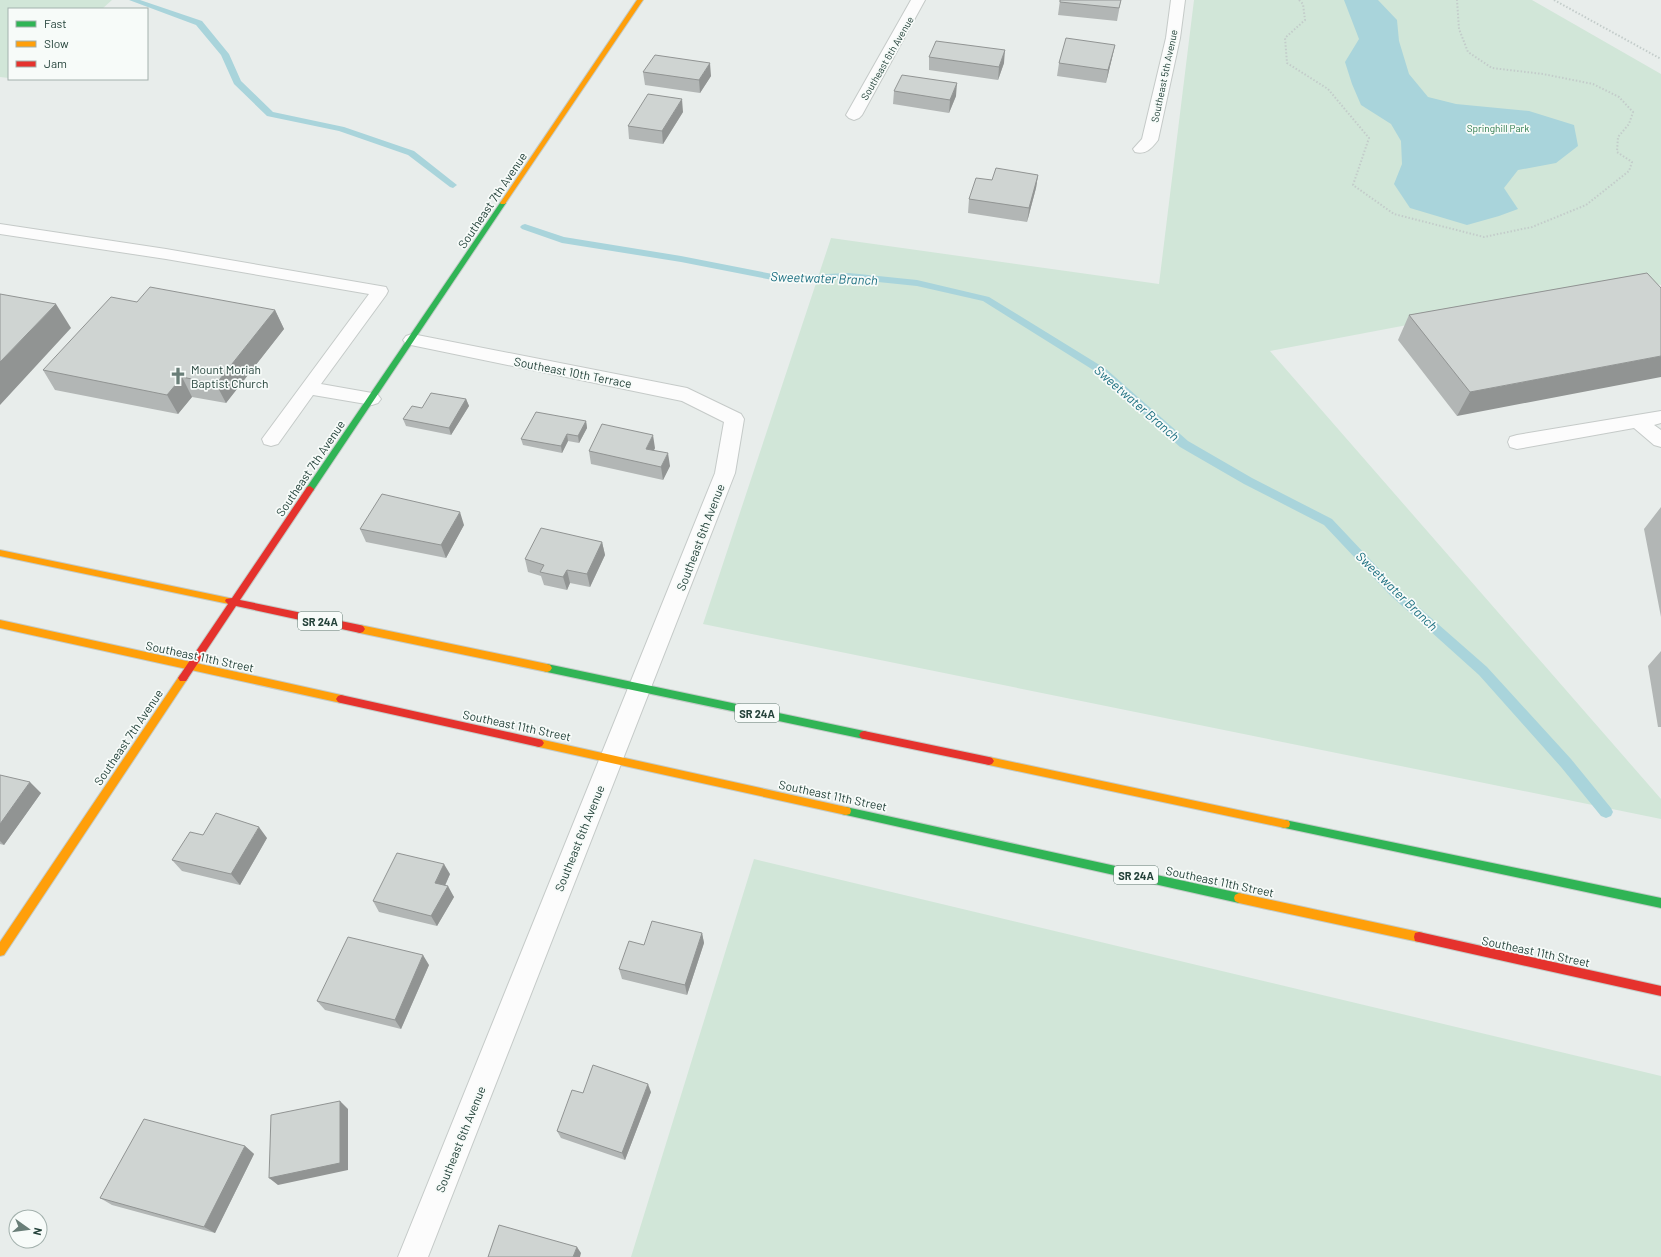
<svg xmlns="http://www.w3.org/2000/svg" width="1661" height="1257" font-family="Barlow,sans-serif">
<rect width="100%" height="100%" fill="#e8edeb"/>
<path fill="#d1e6d8" d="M0,0h112l-10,9h-93v69l-9,-1z
M1194,0h338l129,74v211l-22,-4 -369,70 391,448v20l-958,-195 128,-386 328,46z
M754,859l907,217v181h-1030z"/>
<path fill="#a9d4db" d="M1344,0h34l19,20 2,21 10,33 19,23 28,7 73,7 45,14 4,21 -22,17 -38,7 -14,18 14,21 -19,7 -32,9 -57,-17 -16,-24 8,-20 -1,-23 -10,-17 -30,-19 -9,-21 -7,-22 14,-23z"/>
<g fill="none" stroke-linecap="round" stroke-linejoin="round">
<path fill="#a9d4db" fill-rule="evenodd" d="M129,0h11l62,21 27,33 12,27 32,31 71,15 70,24 43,34 -4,3 -3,-1 -42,-32 -69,-24 -72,-15 -33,-32 -13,-29 -25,-30z
M525,224l39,13 117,19 102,20 66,-3 68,7 72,17 117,72 82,72 64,37 80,41 66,70 89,78 84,92 40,49 2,4 -2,4 -5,2 -5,-2 -40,-49 -82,-92 -89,-80 -66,-70 -80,-41 -64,-37 -82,-74 -115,-72 -66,-15 -68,-7 -66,3 -102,-20 -119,-19 -40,-14 -2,-2 2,-2z"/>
<g stroke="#c5cac8" stroke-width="2">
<path id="lane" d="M0,224l166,25 220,38 2,4 -2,4 -65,89 51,9 6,2 3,4 -3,4 -6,2 -59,-10 -35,49 -7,2 -7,-2 -2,-5 107,-145 -203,-35 -166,-25z
M1661,411v12l-7,2 7,5v17l-7,-2 -20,-17 -117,21 -7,-2 -2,-5 2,-5 7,-2z"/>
</g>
<g stroke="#c5cac8" stroke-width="2">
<path id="street" d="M911,0h14l-63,115 -3,3 -5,2 -5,-2 -3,-3z
M1171,0h14l-5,38 -22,102c-6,8 -12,15 -23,12l-2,-3 9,-10 24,-101z
M412,334l275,54 54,26 3,5 -9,54 -307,784h-30l317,-784 9,-51 -42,-21 -276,-57 -3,-4 3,-4z"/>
</g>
<g stroke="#c3cbc8" stroke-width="2">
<path id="fast" d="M503,201l3,2 -193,288h-6l-1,-2 1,-2 193,-284z
M547,664l317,67 3,1 2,3 -2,3 -3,1 -317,-67 -3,-1 -2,-3 2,-3z
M846,807l393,86 4,2 1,3 -1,3 -4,2 -393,-88 -4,-1 -1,-3 1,-3z
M1285,820l376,78v10l-376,-80 -4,-1 -1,-3 1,-3z"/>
</g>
<g stroke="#c3cbc8" stroke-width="2">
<path id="slow" d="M637,0h6l-138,204h-4l-1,-1z
M0,550l229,48 3,1 1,2 -1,2 -3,1 -229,-48z
M0,620l341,75 3,1 2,3 -2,3 -3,1 -341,-75z
M360,625l187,39 3,1 2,3 -2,3 -3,1 -187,-39 -3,-1 -2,-3 2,-3z
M183,674l3,1 2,3 -2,3 -182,274 -4,1v-14l180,-267z
M539,739l307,68 4,1 1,3 -1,3 -4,1 -307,-68 -3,-1 -2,-3 2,-3z
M989,757l296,63 4,1 1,3 -1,3 -4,1 -296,-63 -3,-1 -2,-3 2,-3z
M1239,893l180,39 4,1 1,4 -1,4 -4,1 -180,-39 -4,-2 -1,-3 1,-3z"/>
</g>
<g stroke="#c3cbc8" stroke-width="2">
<path id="jam" d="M310,486l4,3 -1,2 -73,109 120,25 3,1 2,3 -2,3 -3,1 -124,-27 -50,75h-6l-2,-3 2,-3 48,-71 -3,-3 1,-2 6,-1 75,-111z
M341,695l198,44 3,1 2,3 -2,3 -3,1 -198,-44 -3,-1 -2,-3 2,-3z
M864,731l125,26 3,1 2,3 -2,3 -3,1 -125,-26 -3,-1 -2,-3 2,-3z
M1419,932l242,54v10l-242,-54 -4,-1 -1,-4 1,-4z"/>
</g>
<path stroke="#c3ccca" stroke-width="2" stroke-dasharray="1.5 2" stroke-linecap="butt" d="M1299,0l4,4 2,16 -20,18 2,25 41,26 41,49 -16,47 41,29 90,23 48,-10 54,-22 43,-34 3,-9 -15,-10 1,-15 11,-13 4,-12 -14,-15 -26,-13 -50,-10 -51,-6 -24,-16 -9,-23 -2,-29
M1554,0l107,59"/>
<use href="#lane" fill="#fcfcfc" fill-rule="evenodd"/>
<use href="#street" fill="#fcfcfc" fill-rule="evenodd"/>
<use href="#fast" fill="#30b455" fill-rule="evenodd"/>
<use href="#slow" fill="#ff9f0a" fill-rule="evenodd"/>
<use href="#jam" fill="#e5322d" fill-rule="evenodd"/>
</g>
<path fill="#b2b6b5" d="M1060,0h61l-4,21 -59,-6z
M1115,45l-3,13 -6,25 -49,-7 2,-13z
M929,57l75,6 -6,17 -69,-10z
M643,72l68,4 -11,17 -55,-8z
M894,91l62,5 -7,17 -56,-9z
M683,112l-20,32 -34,-5 -1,-13z
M1038,175l-2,13 -9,34 -59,-9 1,-14 23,-19z
M1647,273l-190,143 -59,-76 11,-25z
M137,302l138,8 9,19 -58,74 -34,-6 -14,17 -123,-24 -12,-20z
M466,399l3,7 -18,29 -45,-9 -3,-7 19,-11z
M586,421l1,7 -8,15 -11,-2 -6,12 -39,-8 -2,-6z
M655,448l-1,2 16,16 -7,14 -72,-16 -2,-13z
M1661,507v110l-17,-88z
M464,525l-18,33 -80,-16 -6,-13z
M602,542l3,13 -15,32 -20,-4 -3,7 -23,-5 -3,-9 -13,-4 -3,-13z
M1661,651v76h-3l-10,-61z
M0,775l41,18 -37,52 -4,-1z
M267,838l-27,47 -58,-14 -10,-11z
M450,874l-5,12 9,11 -17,29 -58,-14 -6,-11z
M702,933l2,10 -17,52 -65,-16 -3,-10 25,-24z
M429,965l-28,64 -76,-19 -8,-9z
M651,1092l-26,68 -64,-22 -4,-7z
M245,1146l9,8 -39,79 -103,-28 -12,-7z"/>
<path fill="#919493" d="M1115,45l-3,13 -6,25 2,-13z
M1005,50l-1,13 -6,17 1,-13z
M710,63l1,13 -11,17 -1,-13z
M957,83l-1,13 -7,17 1,-13z
M682,99l1,13 -20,32 -1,-13z
M1038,175l-2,13 -9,34 2,-14z
M56,304l15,24 -71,77v-43z
M275,310l9,19 -58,74 -10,-19z
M1661,356v21l-204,39 13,-24z
M182,377l10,20 -14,17 -11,-19z
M466,399l3,7 -18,29 -2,-7z
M586,421l1,7 -8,15 -1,-7z
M567,434l1,7 -6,12 -1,-7z
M653,435l2,13 -7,14 -2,-13z
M668,453l2,13 -7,14 -2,-13z
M460,512l4,13 -18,33 -5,-13z
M602,542l3,13 -15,32 -3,-13z
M567,570l3,13 -3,7 -4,-13z
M30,782l11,11 -37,52 -4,-4v-17z
M259,827l8,11 -27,47 -9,-11z
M444,864l6,10 -9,20 -6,-11z
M448,886l6,11 -17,29 -6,-10z
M702,933l2,10 -17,52 -2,-10z
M423,955l6,10 -28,64 -6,-9z
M648,1084l3,8 -26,68 -3,-7z
M340,1101l8,8v61l-70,15 -9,-7z
M245,1146l9,8 -39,79 -11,-6z
M577,1247l4,6 -1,4h-7z"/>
<path fill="#cfd4d2" stroke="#919493" d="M1060,0h61l-2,8 -59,-6z
M1066,38l49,7 -7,25 -49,-7z
M936,41l69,9 -6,17 -70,-10z
M655,55l55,8 -11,17 -56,-8z
M902,75l55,8 -7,17 -56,-9z
M648,94l34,5 -20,32 -34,-5z
M996,168l42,7 -9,33 -60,-9 7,-21 16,2z
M1647,273l14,15v68l-191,36 -61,-77z
M150,287l125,23 -59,74 -34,-7 -15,18 -124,-25 68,-73 26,5z
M0,294l56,10 -56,58z
M431,393l35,6 -17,29 -46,-9 9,-13 10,2z
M536,412l50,9 -8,15 -11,-2 -6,12 -40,-7z
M602,424l51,11 -7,14 22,4 -7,14 -72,-16z
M382,494l78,18 -19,33 -81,-16z
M541,528l61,14 -15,32 -20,-4 -4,7 -23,-5 4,-7 -19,-6z
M0,775l30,7 -30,42z
M216,813l43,14 -28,47 -59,-14 18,-28 13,3z
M397,853l47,11 -9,19 13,3 -17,30 -58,-15z
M652,921l50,12 -17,52 -66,-16 10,-28 15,4z
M348,937l75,18 -28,65 -78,-19z
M593,1065l55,19 -26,69 -65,-22 15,-41 11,3z
M340,1101v62l-71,15 2,-63z
M144,1119l101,27 -41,81 -104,-29z
M499,1225l78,22 -4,10h-85z"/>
<defs>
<g id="church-bare" transform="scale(1.38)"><path d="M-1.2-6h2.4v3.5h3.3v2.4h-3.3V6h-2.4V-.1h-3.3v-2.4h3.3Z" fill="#697e78" stroke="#f7fbf9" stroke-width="2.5" paint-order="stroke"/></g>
</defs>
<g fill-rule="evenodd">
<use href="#church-bare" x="178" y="376"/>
</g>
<g text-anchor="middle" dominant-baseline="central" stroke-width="3.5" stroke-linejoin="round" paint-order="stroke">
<g font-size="10" fill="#24423a" stroke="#f7fbf9">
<text transform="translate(887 58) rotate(-60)">Southeast 6th Avenue</text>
<text transform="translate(1164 76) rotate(-78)">Southeast 5th Avenue</text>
</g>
<g font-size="10" fill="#2d7a4b" stroke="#f7fbf9">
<text x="1498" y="128">Springhill Park</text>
</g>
<g fill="#f7fbf9" stroke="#637a73" stroke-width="1">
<rect x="298" y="612" width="44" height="18" rx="3"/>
<rect x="735" y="704" width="44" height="18" rx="3"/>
<rect x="1114" y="866" width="44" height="18" rx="3"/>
</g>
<g font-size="11" font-weight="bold" fill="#24423a">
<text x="320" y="621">SR 24A</text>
<text x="757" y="713">SR 24A</text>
<text x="1136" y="875">SR 24A</text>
</g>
<g font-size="12" fill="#24423a" stroke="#f7fbf9">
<text transform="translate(492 200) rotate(-56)">Southeast 7th Avenue</text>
<text transform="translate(573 372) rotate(11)">Southeast 10th Terrace</text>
<text transform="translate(310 468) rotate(-56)">Southeast 7th Avenue</text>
<text transform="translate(700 537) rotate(-69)">Southeast 6th Avenue</text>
<text transform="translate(200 656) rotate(12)">Southeast 11th Street</text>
<text transform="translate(517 725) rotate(12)">Southeast 11th Street</text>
<text transform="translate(128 737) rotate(-56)">Southeast 7th Avenue</text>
<text transform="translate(833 795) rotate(12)">Southeast 11th Street</text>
<text transform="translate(579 838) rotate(-68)">Southeast 6th Avenue</text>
<text transform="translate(1220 881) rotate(12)">Southeast 11th Street</text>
<text transform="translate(1536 951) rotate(12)">Southeast 11th Street</text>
<text transform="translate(460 1139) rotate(-68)">Southeast 6th Avenue</text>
</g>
<g font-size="12" fill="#24423a" stroke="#f7fbf9" text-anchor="start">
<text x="191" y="369">Mount Moriah<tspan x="191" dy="14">Baptist Church</tspan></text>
</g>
<g font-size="13" font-style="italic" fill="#1c6f80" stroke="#f7fbf9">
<text transform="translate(824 278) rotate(2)">Sweetwater Branch</text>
<text transform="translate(1137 403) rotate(41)">Sweetwater Branch</text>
<text transform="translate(1397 591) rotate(44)">Sweetwater Branch</text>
</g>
</g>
<rect x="8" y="8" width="140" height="72" fill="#f7fbf9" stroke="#a3b1ad"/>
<rect x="16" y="21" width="20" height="6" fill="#30b455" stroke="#a3b1ad"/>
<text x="44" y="28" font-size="12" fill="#24423a">Fast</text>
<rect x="16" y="41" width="20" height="6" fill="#ff9f0a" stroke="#a3b1ad"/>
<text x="44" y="48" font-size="12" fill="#24423a">Slow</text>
<rect x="16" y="61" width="20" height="6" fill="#e5322d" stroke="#a3b1ad"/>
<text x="44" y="68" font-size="12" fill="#24423a">Jam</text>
<g transform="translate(28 1229) rotate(104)"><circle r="19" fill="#f7fbf9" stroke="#a3b1ad"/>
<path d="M0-3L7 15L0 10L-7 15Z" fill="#697e78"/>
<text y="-6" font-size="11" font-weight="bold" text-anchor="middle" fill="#24423a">N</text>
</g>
</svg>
